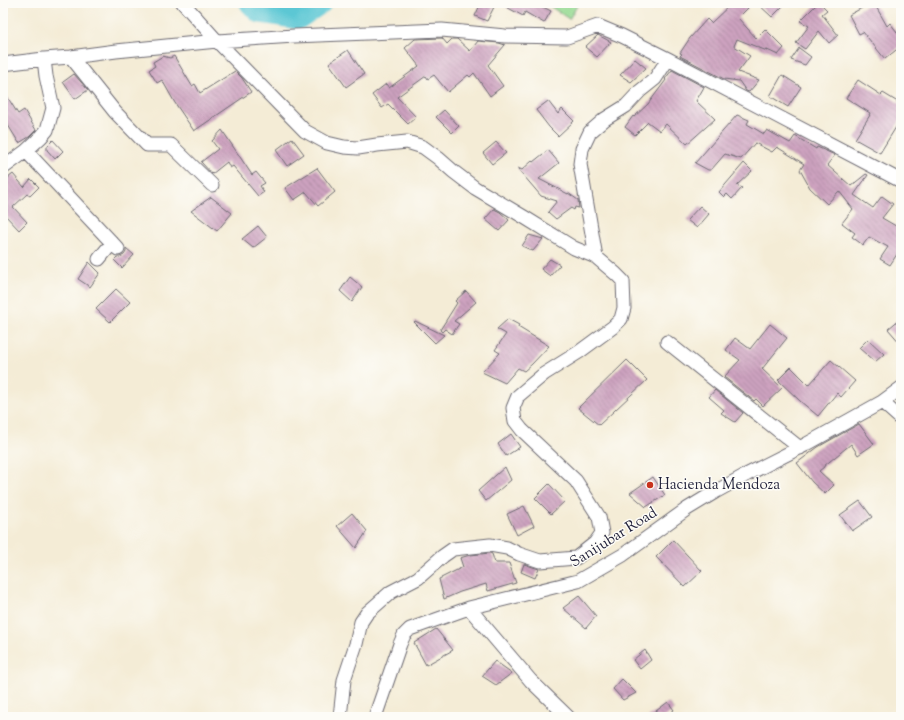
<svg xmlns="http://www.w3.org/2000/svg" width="904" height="720" font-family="'Sorts Mill Goudy',serif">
<defs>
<pattern id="building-back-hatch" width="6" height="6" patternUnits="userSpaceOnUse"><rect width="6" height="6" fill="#cda2bf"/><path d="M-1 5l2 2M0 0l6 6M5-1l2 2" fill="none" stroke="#a6849c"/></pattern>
</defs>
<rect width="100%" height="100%" fill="#fdfcf7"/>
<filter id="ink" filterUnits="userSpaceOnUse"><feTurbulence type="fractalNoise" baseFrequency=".025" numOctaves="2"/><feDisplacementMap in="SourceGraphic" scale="8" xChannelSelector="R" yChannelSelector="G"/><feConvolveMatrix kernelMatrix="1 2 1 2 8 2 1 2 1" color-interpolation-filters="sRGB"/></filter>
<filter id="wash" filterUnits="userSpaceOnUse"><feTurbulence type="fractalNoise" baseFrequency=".012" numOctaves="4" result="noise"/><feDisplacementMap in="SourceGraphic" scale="16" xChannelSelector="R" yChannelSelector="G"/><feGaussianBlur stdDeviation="0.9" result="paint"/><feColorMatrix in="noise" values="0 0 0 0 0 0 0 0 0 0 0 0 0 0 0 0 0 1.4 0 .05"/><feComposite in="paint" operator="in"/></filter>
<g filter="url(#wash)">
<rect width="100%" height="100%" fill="#f4ecd6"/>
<path fill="#96da92" stroke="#5c7e66" d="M545,3h34l-10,16z"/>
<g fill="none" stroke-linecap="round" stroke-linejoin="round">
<path stroke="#5bc7d4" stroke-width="23" d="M251,3l9,9 38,6 22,-15"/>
</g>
<g id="blocks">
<path fill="url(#building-back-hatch)" d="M481,3h15l-9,18 -12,-5z
M499,3h36l16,8 -7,12 -19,-11 -2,4z
M732,3h11l5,5 -10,10 18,20 9,-9 19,19 -6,7 -13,-6 2,2 -30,-12 -3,7 16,10 -12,16 21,8 -10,12 -3,-1 -7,-10 -15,-2 -44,-23 2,-2 -2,-1 10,-15 17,-19 4,4z
M757,3h29l-14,14z
M818,3h2l7,7 -5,4 16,21 -9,8 -10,-12 -14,18 -9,-6 13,-17 -9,-5z
M871,3h3l13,23 3,-3 11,14v9l-16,13 -22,-27 -4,2 -10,-19z
M598,35l13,7 -14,15 -12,-10z
M442,38l5,6 5,-5h5l13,12 8,-10 21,2 6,2 -17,20 15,21 -13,10 -16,-23 -4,4 -2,-2 -20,17 -14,-17 -6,4 -2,-3 -29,21 19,20 -8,7 -20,-20 -6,4 -10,-13 14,-11 3,4 30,-22 -14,-18 10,-9z
M799,48l12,9 -6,8 -14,-5z
M348,50l16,24 -18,13 -17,-24z
M163,56l7,2 4,-2 18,30 3,-2 5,9 35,-22 7,7 9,14 -57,39 -19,-28 -13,-23 -5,3 -8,-13 6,-4 -2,-4z
M635,59l11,9 -15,14 -11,-7z
M672,70l32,17 -8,14 19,18 -28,25 -21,-20 -6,7 -12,-9 -13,13 -10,-8 8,-11 1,1 14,-13 18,-24 -1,-1z
M74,74l14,16 -13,9 -12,-17z
M782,75l19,12 -13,20 -18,-11z
M858,80l23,15 2,-2 18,11v15l-21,34 -25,-14 15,-24h-1l1,-2 -24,-15z
M3,90l15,24 6,-4 12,20 -7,7 -10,6 -16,-26z
M548,101l10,13 4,-5 12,12 -16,15 -9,-9 -13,-17z
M444,110l15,16 -7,7 -16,-16z
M737,115l12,5 -2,4 17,10 3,-4 23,13 5,-7 21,13 1,-2 18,8 -8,10 24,21 15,-12 2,1 -14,20 19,13 9,-12 11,8 -11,14 19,11v19l-11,17 -10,-6 8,-12 -19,-10 -6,8 -11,-8 3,-4 -13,-10 11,-14 -14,-18 -12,13 -17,-16 -10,-18 4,-6 -27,-17 -5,5 -17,-9 -14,16 -16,-5 -14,16h-3l-13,-7z
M222,130l30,45 4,-3 9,11 -5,3 4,6 -6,4 -25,-30 -3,2 -3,-6 -15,12 -11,-12 17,-13 -6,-8z
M292,138l12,16 -17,12 -11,-16z
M53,140l10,11 -8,8 -8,-9v-4z
M496,142l10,11 -14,11 -9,-11z
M548,150l11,13 -20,16 29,15v-1l10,7 1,8 -4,-1 -1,3 -3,-2 -15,11 -8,-7 9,-11 -16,-5 -23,-27v-1l4,2 10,-9 1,1z
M744,163l8,8 -15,14 5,3 -10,11 -5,-5 -3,3 -5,-5z
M317,168l18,24 -17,14 -12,-14 -12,8 -9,-12z
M13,174l11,13 7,-8 8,8 -9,9 -3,-2 -14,13 14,15 -8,8 -14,-15 -2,2v-35z
M211,197l21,16 -15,18 -26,-20z
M700,206l9,8 -12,14 -10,-8z
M494,209l6,3 9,8 -10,11 -14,-12z
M258,226l9,11 -14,11 -11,-9z
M529,235l14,4 -10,12 -11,-5z
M126,248l8,7 -12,13 -8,-8 3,-3h3l4,-2 2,-3z
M550,259l10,6 -10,11 -9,-7z
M89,262l11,11 -10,14 -12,-8z
M350,277l12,10 -10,15 -12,-11z
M116,289l14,13 -20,20 -14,-13z
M466,291l10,11 -22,19 5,3 -7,10 -7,-5 -3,3 -2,-2 17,-27 -2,-2z
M901,318v26l-13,-15z
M508,319l11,6 -1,2 31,19 -17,18 -8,7 -6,-3 -13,15 -23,-11 18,-19 -5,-3 11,-16 -9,-5z
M415,321l29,14 -9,8 -21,-21z
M770,324l17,14 -25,31 20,19 -19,18 -7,-7 -2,2 -30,-24 16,-17 -14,-10 9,-12 15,11z
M868,339l16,15 -9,8 -16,-14z
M627,360l20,20 -48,45 -21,-17z
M831,360l24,21 -14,16 -4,-4 -19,23 -18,-15 -22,-21 13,-13 18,18z
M715,390l28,23 -8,9 -14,-9 3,-3 -15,-13z
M859,424l15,20 -16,11 -7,-11 -27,22v1l-5,4 15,14 -9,9 -13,-12 -15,-19 21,-16z
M511,434l9,13 -14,9 -8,-12z
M505,467l6,13 -25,21 -8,-10z
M653,477l12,18 -19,12 -16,-14z
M549,484l16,17 -14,13 -16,-16z
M860,501l12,16 -20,14 -12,-16z
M524,506l10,20 -17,9 -10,-21z
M352,513l15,18 -11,17 -19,-22z
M673,540l29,31 -17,16 -29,-30z
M490,553l2,1 3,9h14l7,20 -28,8 -2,-7 -26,8 -16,7 -5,-20 24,-12 -3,-9 10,-3z
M524,564l15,5 -4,9 -14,-6z
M579,596l17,20 -10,12 -23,-20z
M436,629l17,21 -27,15 -12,-22z
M645,650l6,10 -11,9 -7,-9z
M495,661l17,12 -16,12 -14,-9z
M622,679l14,14 -13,7 -10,-11z
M668,702l6,8 -9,7h-17z"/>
</g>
</g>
<g filter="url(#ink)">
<use href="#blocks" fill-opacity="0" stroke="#6c6971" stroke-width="1"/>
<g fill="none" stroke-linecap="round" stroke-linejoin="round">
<g stroke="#6c6971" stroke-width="15">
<path id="street" d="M183,3l34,38 88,90 22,12 17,4 14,1 19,-3 30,-3 16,5 15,11 16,14 21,16 49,29 50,31 22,9 20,17 7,7 1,27 -3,11 -8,8 -34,25 -35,22 -26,22 -5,12 2,13 7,9 54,51 23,36 3,16 -7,10 -19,15 -36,3 -21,-7 -12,-6 -17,-3 -37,4 -10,7 -25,22 -27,14 -24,21 -6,9 -5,22 -12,36 -4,37
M71,57l44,55 32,33h24l41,40
M3,64l41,-5 27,-2 45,-6 101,-10 77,-5 148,-6 63,6 62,1 31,-11 24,10 46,23 233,122
M26,151l92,98
M3,168l23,-17 15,-14 6,-7 6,-22 -7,-32 -2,-17
M596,257l-16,-93 2,-15 8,-17 15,-13 21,-13 14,-15 15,-12 13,-20
M99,259l13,-16
M667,342l133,106
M882,402l19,17
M469,608l62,73 37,36
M375,717l25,-73 4,-9 6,-6 59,-21 109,-27 45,-26 64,-46 28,-17 29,-16 61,-31 77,-43 19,-14"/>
</g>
<use href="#street" stroke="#fff" stroke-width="13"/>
</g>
</g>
<circle fill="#c8321e" stroke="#fdfcf7" stroke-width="1.5" cx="650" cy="485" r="4"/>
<g text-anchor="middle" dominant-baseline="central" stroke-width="3" stroke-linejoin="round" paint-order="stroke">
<g font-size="15" fill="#22223b" stroke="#fdfcf7" text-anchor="start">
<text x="658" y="485">Hacienda Mendoza</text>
</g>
<g font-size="15" fill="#22223b" stroke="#fdfcf7">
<text transform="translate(614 538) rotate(-32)">Sanijubar Road</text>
</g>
</g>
<rect width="904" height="720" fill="none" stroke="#fdfcf7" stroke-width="16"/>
</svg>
